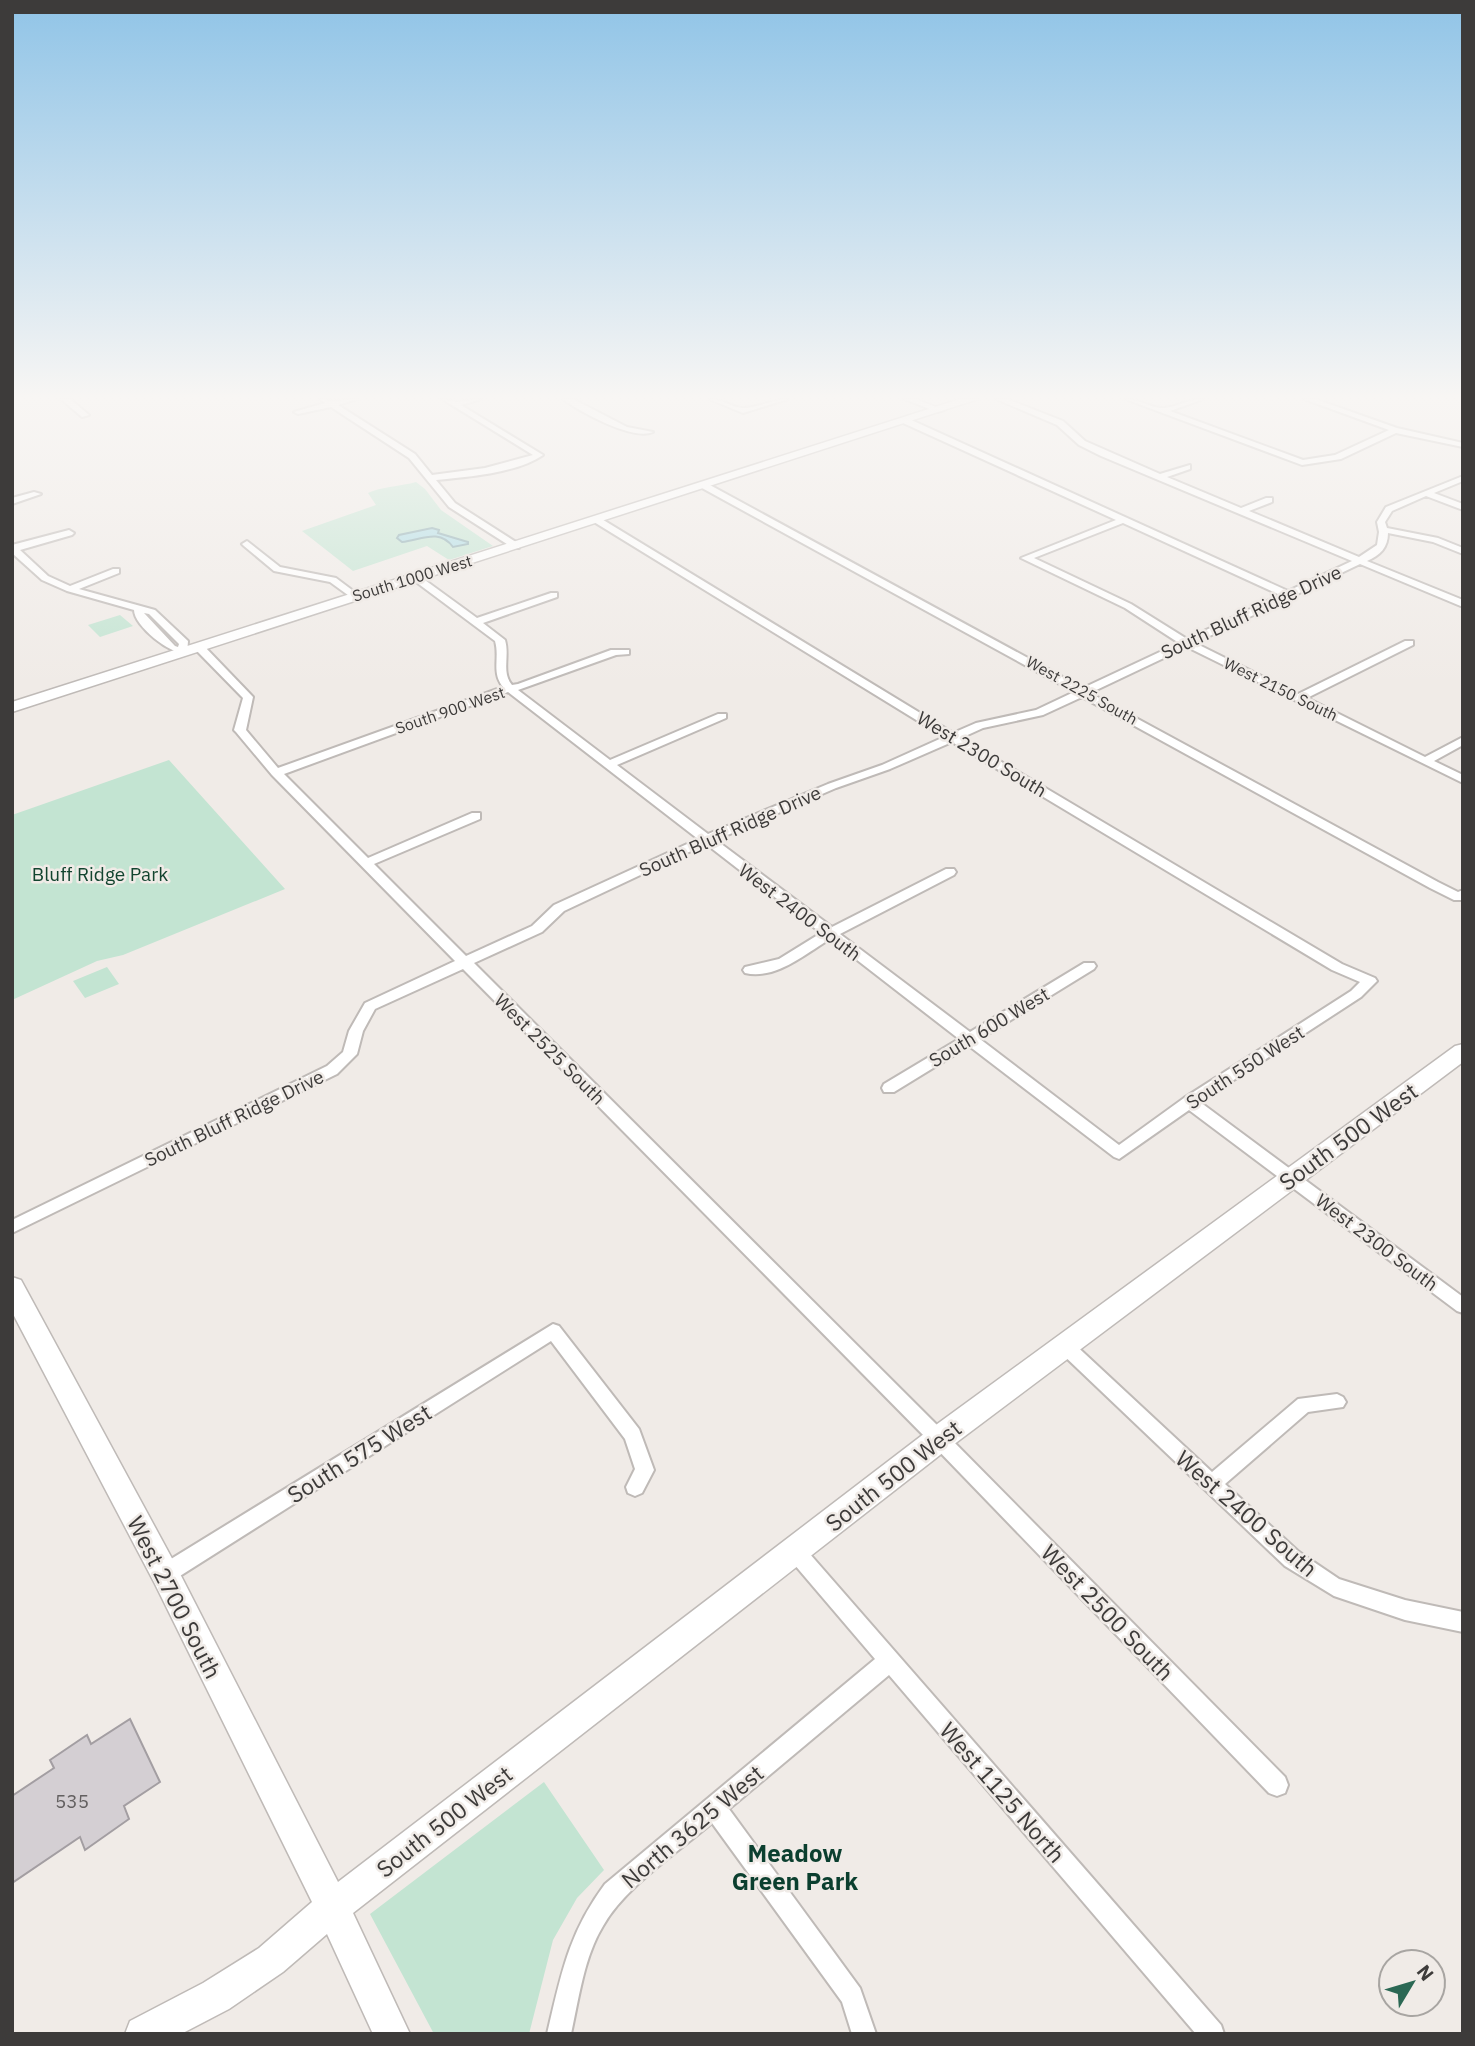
<svg xmlns="http://www.w3.org/2000/svg" width="1475" height="2046" font-family="'IBM Plex Sans',sans-serif">
<rect width="100%" height="100%" fill="#f0ebe7"/>
<path fill="#c3e4d2" d="M416,482l9,7 16,21 52,36 -44,14 -22,-14 -74,25 -51,-40 74,-26 -8,-12c12,-6 34,-7 48,-11z
M120,615l13,11 -33,11 -12,-12z
M169,760l116,129 -162,66 -26,6 -85,39v-185z
M107,967l12,17 -34,14 -12,-17z
M544,1782l60,88 -27,28 -24,42 -24,94h-95l-64,-120z"/>
<path fill="#addce5" stroke="#8bacb2" stroke-width="2" d="M432,528l7,2 -1,3 30,9v2l-15,3c-14,-19 -32,-7 -51,-5l-5,-4 2,-3z"/>
<path fill="#d4cfd3" stroke="#a39ea2" stroke-width="2" d="M130,1719l30,63 -36,24 5,13 -44,31 -5,-13 -68,46v-87l42,-28 -4,-8 37,-25 4,9z"/>
<g fill="none" stroke-linecap="round" stroke-linejoin="round">
<g stroke="#bfbab7" stroke-width="4">
<path id="street" d="M61,399h9l19,16 -7,2z
M320,399l13,2 24,-2 -19,6 77,49 17,21 53,-7 48,-13 -91,-56 14,3 25,-3 -20,6 82,50c-26,18 -75,22 -107,25l19,23 64,41v4h-6l-64,-41 -40,-49 -78,-51 -33,7 -4,-2 31,-9z
M563,399h10l54,28 26,5c-20,9 -73,-20 -90,-33z
M709,399c13,0 22,8 33,9 13,1 31,-9 46,-9l-45,14z
M904,399h11l29,11 -7,2z
M996,399h11l56,22 22,20 75,33 30,-9v4l-23,8 74,31 25,-10h6v4l-23,9 110,46 18,-12 2,-13 -2,-10 9,-15 77,-31v5l-29,12 29,11v6l-37,-14 -34,15 -7,11 2,6 51,10 25,10v6l-30,-12 -45,-9c0,15 -8,22 -21,28l96,39v7l-103,-43 -165,79 103,51 107,-53h8v4l-106,53 118,59 38,-20v8l-29,16 29,14v8l-276,-136 -97,46 348,189 20,10 5,-2 -1,10h-8l-24,-12 -348,-191 -39,18 -60,13 -22,10 381,226 33,14 2,3 -16,16 -161,105 263,195v16l-6,-2 -268,-201 -70,49 -5,-2 -145,-111 -75,46h-10l-2,-4 2,-4 75,-45 -129,-100c-25,15 -54,41 -85,34l-2,-3 2,-3 34,-8 42,-26 -115,-89 -142,67 -22,21 -68,31 471,470 340,344 3,8 -3,8 -8,3 -8,-3 -336,-348 -470,-476 -88,40 -12,22 -6,23 -20,20 -325,159v-13l315,-154 16,-14 6,-21 16,-28 90,-42 -183,-186 -36,-43 -2,-2 9,-32 -48,-49v-4h8l50,52 -7,33 32,38 225,-81c-12,-15 -3,-29 -8,-46l-83,-62v-4h6l59,43 74,-25h6v4l-74,26 22,17c5,16 -4,32 7,45l6,-1 93,-34h18v4l-13,1 -98,35 92,70 108,-46h8v4l-109,47 91,69 120,-50 54,-19 62,-28 -350,-215v-4h6l353,215 23,-10 60,-13 38,-18 -372,-204v-4h6l375,204 96,-45 -54,-35 -104,-50 95,-38 -213,-97v-4h6l379,172 64,-30 -251,-105 -22,-11 -22,-20zM1123,523l157,72 -93,44 -56,-35 -97,-46zM508,692l190,147 -144,66 -22,21 -66,30 -92,-92 106,-45v-6h-8l-104,45 -84,-84zM952,742l380,228 28,12 -9,9 -167,107 -65,47 -139,-106 114,-70 2,-3 -2,-3h-10l-114,69 -130,-98 114,-59 2,-3 -2,-3h-8l-114,58 -116,-87 120,-52 54,-19z
M1125,399c14,0 28,10 39,9 13,-1 25,-9 39,-9l-33,12 133,49 32,-5 54,-25 -85,-31h11l82,29 66,15v4l-67,-14 -55,26 -39,6z
M34,492l7,2 -29,10v-6z
M69,530l5,3 -2,2 -52,15 28,26 22,10 43,-17h6v4l-40,16 76,21 33,31 -1,13c-16,1 -53,-28 -53,-44l-67,-19 -25,-11 -30,-27v-8zM144,613l5,1 30,30 -1,3 -3,-1z
M247,541l33,26 56,11 24,18 -8,2 -22,-16 -56,-11 -30,-25 -2,-2z
M553,1324l6,2 80,103 15,41 -12,23 -7,3 -7,-3 -2,-6 9,-18 -10,-30 -74,-98 -379,240 -7,2 -7,-2 -3,-7 3,-7z
M1064,1338l6,2 142,132 86,-73 39,-5 6,3 3,5 -3,5 -35,5 -83,72 74,68 40,27 66,21 58,12v20l-58,-12 -71,-24 -49,-30 -227,-216 -3,-5 3,-5z
M795,1542l7,3 419,480 3,9h-28l-307,-359 -160,134 131,179 16,46h-24l-10,-32 -130,-179c-34,29 -87,64 -109,103 -19,31 -24,72 -32,108h-24c14,-59 21,-100 58,-150l270,-225 -87,-102 -3,-6 3,-6z"/>
</g>
<g stroke="#bfbab7" stroke-width="3">
<path id="secondary" d="M960,399h18l-966,313v-10z
M1463,1044v18l-514,386 -596,465 57,121h-37l-46,-100 -44,38 -54,37 -48,25h-56l5,-13 73,-38 56,-35 53,-46 -157,-318 -143,-272v-35l9,3 154,284 163,318 591,-452 526,-384z"/>
</g>
<use href="#street" fill="#fff" fill-rule="evenodd"/>
<use href="#secondary" fill="#fff" fill-rule="evenodd"/>
</g>
<linearGradient id="sky" x2="0" y2="1"><stop stop-color="#90c4e7"/><stop offset="0.58" stop-color="#f8f6f4"/><stop offset="1" stop-color="#f8f6f4" stop-opacity="0"/></linearGradient>
<rect width="1475" height="685" fill="url(#sky)"/>
<g text-anchor="middle" dominant-baseline="central" stroke-width="5" stroke-linejoin="round" paint-order="stroke">
<g font-size="16" fill="#3d3b3a" stroke="#f0ebe7">
<text transform="translate(412 578) rotate(-17)">South 1000 West</text>
<text transform="translate(1281 689) rotate(26)">West 2150 South</text>
<text transform="translate(1082 690) rotate(29)">West 2225 South</text>
<text transform="translate(450 710) rotate(-19)">South 900 West</text>
</g>
<g font-size="19" fill="#3d3b3a" stroke="#f0ebe7">
<text transform="translate(1251 612) rotate(-25)">South Bluff Ridge Drive</text>
<text transform="translate(982 754) rotate(31)">West 2300 South</text>
<text transform="translate(730 831) rotate(-24)">South Bluff Ridge Drive</text>
<text transform="translate(800 912) rotate(37)">West 2400 South</text>
<text transform="translate(989 1027) rotate(-31)">South 600 West</text>
<text transform="translate(550 1049) rotate(45)">West 2525 South</text>
<text transform="translate(1245 1067) rotate(-33)">South 550 West</text>
<text transform="translate(234 1118) rotate(-26)">South Bluff Ridge Drive</text>
<text transform="translate(1377 1242) rotate(37)">West 2300 South</text>
</g>
<g font-size="19" fill="#12442f" stroke="#f0ebe7">
<text x="100" y="874">Bluff Ridge Park</text>
</g>
<g font-size="19" fill="#636060">
<text x="72" y="1801">535</text>
</g>
<g font-size="23" fill="#3d3b3a" stroke="#f0ebe7">
<text transform="translate(1348 1136) rotate(-36)">South 500 West</text>
<text transform="translate(359 1453) rotate(-32)">South 575 West</text>
<text transform="translate(893 1475) rotate(-38)">South 500 West</text>
<text transform="translate(1247 1513) rotate(41)">West 2400 South</text>
<text transform="translate(175 1597) rotate(63)">West 2700 South</text>
<text transform="translate(1108 1612) rotate(46)">West 2500 South</text>
<text transform="translate(1003 1792) rotate(49)">West 1125 North</text>
<text transform="translate(444 1821) rotate(-38)">South 500 West</text>
<text transform="translate(692 1826) rotate(-40)">North 3625 West</text>
</g>
<g font-size="24" font-weight="bold" fill="#0b3f2f" stroke="#f0ebe7">
<text x="795" y="1853">Meadow<tspan x="795" dy="28">Green Park</tspan></text>
</g>
</g>
<rect width="1475" height="2046" fill="none" stroke="#3d3b3a" stroke-width="28"/>
<g transform="translate(1412 1983) rotate(52)"><circle r="33" fill="#f0ebe7" stroke="#a8a5a2" stroke-width="2"/>
<path d="M0-5L12 26L0 18L-12 26Z" fill="#2b6854"/>
<text y="-10" font-size="19" font-weight="bold" text-anchor="middle" fill="#3d3b3a">N</text>
</g>
</svg>
